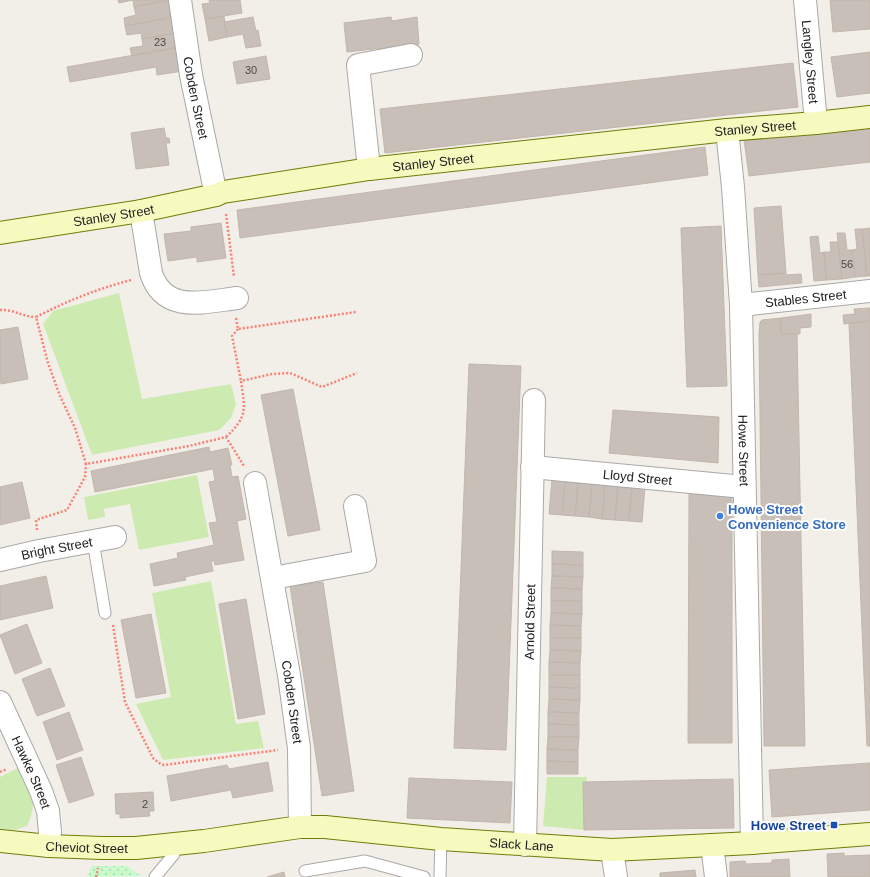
<svg xmlns="http://www.w3.org/2000/svg" width="870" height="877" font-family="Helvetica,sans-serif">
<defs>
<pattern id="park-dots" width="8" height="8" patternUnits="userSpaceOnUse"><rect width="8" height="8" fill="#c8facc"/><path d="M2 2h.1M6 6h.1" fill="none" stroke="#acd6af" stroke-width="1.8" stroke-linecap="round"/></pattern>
</defs>
<rect width="100%" height="100%" fill="#f2efe9"/>
<path fill="#cdebb0" d="M119,293l23,106 89,-15 5,20 -5,14 -12,12 -127,25 -49,-131 10,-13z
M197,475l12,62 -70,13 -9,-46 -26,5 1,8 -17,3 -4,-23z
M211,581l25,143 22,-3 6,27 -101,12 -27,-56 35,-7 -19,-104z
M20,767c11,25 19,33 7,59l-12,4 -15,-1v-52z
M547,777h40l-3,53 -41,-4z"/>
<path fill="url(#park-dots)" d="M92,866h35l14,10 -54,1z"/>
<path fill="#c7bfb8" stroke="#c4b6ab" d="M118,0h51l-35,7 -1,-7 -14,3z
M171,0l2,17 -48,9 -1,-8 12,-3 -2,-8z
M209,0h31l2,13 -37,6 -3,-15 8,-1z
M830,0h40v29l-37,3z
M224,16l3,21 -18,4 -4,-22z
M173,17l3,16 -34,6 -1,-6 -14,2 -2,-9z
M253,17l3,14 2,-1 3,16 -15,2 -3,-14 -16,3 -3,-15z
M391,17l1,4 25,-4 2,27 -72,8 -3,-29z
M176,33l3,14 -47,9 -2,-8 13,-2 -1,-7z
M179,47l4,24 -26,4 -1,-8 -86,15 -3,-15z
M870,52v41l-33,4 -6,-40z
M266,56l4,23 -33,5 -4,-22z
M793,63l5,44 -413,46 -5,-44z
M870,126v36l-121,14 -5,-36z
M164,128l2,10h3l1,5h-4l3,22 -33,4 -5,-36z
M705,147l3,28 -468,63 -3,-28z
M781,206l5,67 -28,2 -4,-67z
M221,223l5,35 -29,4v-5l-29,4 -4,-27 27,-3v-4z
M721,226l6,160 -40,1 -6,-159z
M870,228v48h-3l-5,-47z
M855,229h7l5,47 -12,1 -3,-27 5,-1z
M837,233h8l2,17h5l3,27 -13,2z
M818,236l2,17 4,-1 2,28 -12,1 -4,-44z
M830,242h8l4,37 -16,1 -2,-28h7z
M786,273v2l15,-1 1,9 -43,4 -1,-12z
M870,308v13l-26,3 -1,-9 12,-1 -1,-5z
M811,314v13l-11,1v6h-19v-16z
M781,318v16h16l8,412h-41l-5,-412 1,-12 2,-2z
M870,321v425h-3l-18,-423z
M18,327l10,52 -27,5 -1,-7v-47z
M469,364l52,2 -15,384 -52,-2z
M293,389l27,141 -32,6 -27,-141z
M613,410l106,7 -1,46 -109,-10z
M209,447l1,5 18,-4 4,17h-2l2,12 6,-1 8,43 -9,2 7,39 -29,5 -1,-4h-3l2,10 -28,6 1,3 -32,6 -4,-22 28,-6 -1,-5 37,-8 -5,-22 8,-1 -8,-40 6,-1 -2,-12 -118,23 -4,-21z
M552,479l13,2 -3,34 -13,-1z
M565,481l13,1 -3,34 -13,-1z
M22,482l8,36 -30,7v-38z
M578,482l14,1 -3,34 -14,-1z
M592,483l13,1 -3,35 -13,-2z
M605,484l13,1 -3,35 -13,-1z
M618,485l14,1 -3,35 -14,-1z
M632,486l13,1 -3,35 -13,-1z
M689,492h43v251h-44z
M552,551l31,1v13l-31,-1z
M552,564l31,1v12l-31,-1z
M46,576l7,32 -53,12v-34z
M552,576l31,1 -1,12 -31,-1z
M323,582l31,209 -32,5 -32,-210z
M551,588l31,1v12h-31z
M246,599l19,115 -27,5 -19,-115z
M551,601h31v13l-31,-1z
M551,613l31,1 -1,12 -31,-1z
M151,614l15,79 -30,5 -15,-78z
M27,624l15,39 -27,11 -15,-39z
M550,625l31,1v12h-31z
M550,638h31v13l-31,-1z
M550,650l31,1 -1,12 -31,-1z
M549,662l31,1v12h-31z
M50,668l15,38 -28,10 -15,-37z
M549,675h31v13l-31,-1z
M549,687l31,1v12l-31,-1z
M549,699l31,1 -1,13 -31,-1z
M69,712l14,38 -26,10 -14,-38z
M548,712l31,1v12l-31,-1z
M548,724l31,1v12h-31z
M548,737h31l-1,13 -31,-1z
M547,749l31,1v12l-31,-1z
M81,757l13,38 -25,8 -13,-38z
M547,761l31,1v12h-31z
M268,762l5,29 -40,7 -2,-8 -60,11 -4,-25 60,-11 2,4z
M870,763v47l-98,7 -3,-47z
M409,778l103,4 -2,41 -103,-5z
M733,779l1,49 -150,2 -1,-48z
M153,792l1,19h-5l1,5 -30,2v-4h-4l-1,-20z
M844,853v3l26,-1v22h-42l-1,-23z
M789,859l1,18h-60v-15l15,-1 1,3 26,-1v-3z
M695,870l1,7h-36v-4z
M284,872l1,5h-18z"/>
<g fill="none" stroke-linecap="round" stroke-linejoin="round">
<g stroke="#a9a9a9" stroke-width="13">
<path id="lane" d="M93,541l12,72
M305,871l60,-10 59,16
M155,877l19,-23v-10
M440,877l1,-38"/>
</g>
<g stroke="#a9a9a9" stroke-width="24">
<g id="street">
<path id="s1" d="M180,0l11,75 25,120"/>
<path id="s2" d="M805,0l11,123"/>
<path id="s3" d="M727,130l6,57 8,118 11,538"/>
<path d="M369,169l-11,-104 53,-10"/>
<path d="M141,211l10,62c13,41 53,29 86,25"/>
<path id="s4" d="M741,305l129,-14"/>
<path id="s5" d="M532,467l212,20"/>
<path id="s6" d="M255,483l34,192 10,73 1,79"/>
<path id="s7" d="M0,560l39,-9 76,-14"/>
<path d="M273,578l92,-17 -10,-55"/>
<path id="s8" d="M0,702l41,89 7,20 2,21 -1,14"/>
<path id="s9" d="M525,845l9,-445"/>
<path d="M712,845l4,32"/>
<path d="M612,850l4,27"/>
</g>
</g>
<g stroke="#707d05" stroke-width="24">
<g id="secondary">
<path id="s10" d="M0,233l141,-22 75,-16 7,-3 146,-23 358,-39 89,-7 54,-6"/>
<path id="s11" d="M0,841l49,5 53,2h34l68,-7 96,-14h25l116,12 171,11 140,-7 118,-9"/>
</g>
</g>
<path stroke="#fa8072" stroke-width="2.5" stroke-dasharray="2 2" stroke-linecap="butt" d="M226,214l8,63
M131,280c-34,9 -64,21 -95,37l12,46 12,33 15,32 11,36 103,-18 37,-9 18,29
M0,310c13,-1 23,7 36,7
M236,318l2,11 118,-17
M238,329l-6,7 9,45
M226,437c22,-21 19,-27 15,-56l31,-7 18,-1 32,14 35,-14
M37,530l-1,-10 31,-10 18,-33 1,-13
M113,625l12,77 28,56 6,5 5,2 114,-15
M0,772l7,-3
M96,877l2,-9"/>
<use href="#lane" stroke="#fff" stroke-width="11"/>
<use href="#street" stroke="#fff" stroke-width="22"/>
<use href="#secondary" stroke="#f7fabf" stroke-width="22"/>
</g>
<circle fill="#3f7fe0" stroke="#fff" stroke-width="1.5" cx="720" cy="516" r="4"/>
<rect fill="#1a4fb4" stroke="#fff" stroke-width="1.5" x="830" y="821" width="8" height="8" rx="2"/>
<g text-anchor="middle" dominant-baseline="central" stroke-width="4" stroke-linejoin="round" paint-order="stroke">
<g font-size="11" fill="#4b4948">
<text x="160" y="42">23</text>
<text x="251" y="70">30</text>
<text x="847" y="264">56</text>
<text x="145" y="804">2</text>
</g>
<g font-size="13" fill="#222" stroke="#fff">
<text stroke="none"><textPath href="#s2" startOffset="62">Langley Street</textPath></text>
<text stroke="none"><textPath href="#s1" startOffset="99">Cobden Street</textPath></text>
<text stroke="none"><textPath href="#s10" startOffset="763">Stanley Street</textPath></text>
<text stroke="none"><textPath href="#s10" startOffset="439">Stanley Street</textPath></text>
<text stroke="none"><textPath href="#s10" startOffset="115">Stanley Street</textPath></text>
<text stroke="none"><textPath href="#s4" startOffset="65">Stables Street</textPath></text>
<text stroke="none"><textPath href="#s3" startOffset="321">Howe Street</textPath></text>
<text stroke="none"><textPath href="#s5" startOffset="106">Lloyd Street</textPath></text>
<text stroke="none"><textPath href="#s7" startOffset="58">Bright Street</textPath></text>
<text stroke="none"><textPath href="#s9" startOffset="223">Arnold Street</textPath></text>
<text stroke="none"><textPath href="#s6" startOffset="222">Cobden Street</textPath></text>
<text stroke="none"><textPath href="#s8" startOffset="77">Hawke Street</textPath></text>
<text stroke="none"><textPath href="#s11" startOffset="524">Slack Lane</textPath></text>
<text stroke="none"><textPath href="#s11" startOffset="87">Cheviot Street</textPath></text>
</g>
<g font-size="13" font-weight="bold" fill="#366cbe" stroke="#fff" text-anchor="start">
<text x="728" y="509">Howe Street<tspan x="728" dy="15">Convenience Store</tspan></text>
</g>
<g font-size="13" font-weight="bold" fill="#164399" stroke="#fff" text-anchor="end">
<text x="826" y="825">Howe Street</text>
</g>
</g>
</svg>
